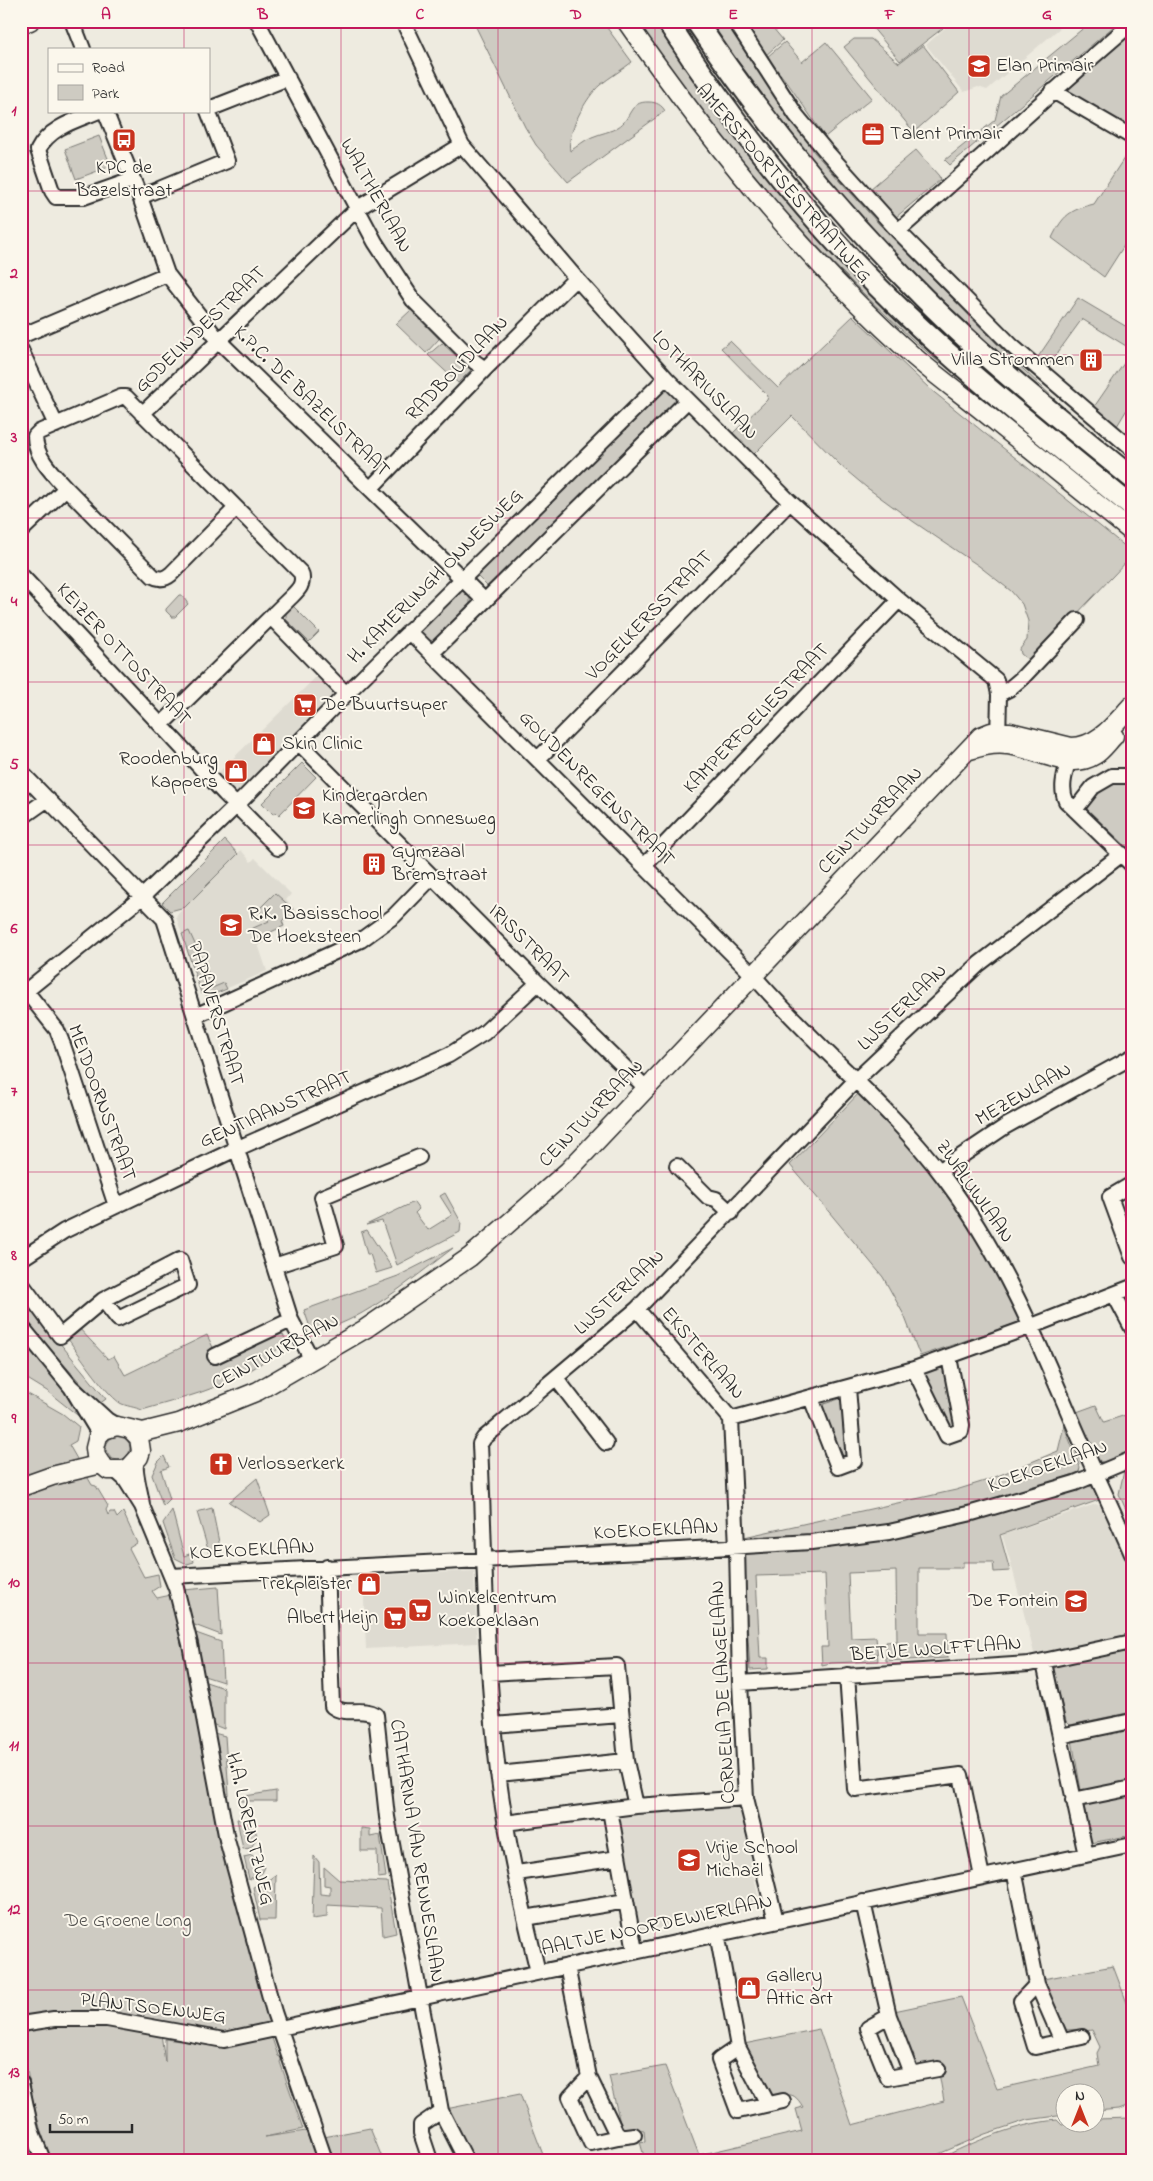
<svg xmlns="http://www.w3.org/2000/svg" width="1153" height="2181" font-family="'Indie Flower',sans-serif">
<rect width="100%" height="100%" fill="#eeebe0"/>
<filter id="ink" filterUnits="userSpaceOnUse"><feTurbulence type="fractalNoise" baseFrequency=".02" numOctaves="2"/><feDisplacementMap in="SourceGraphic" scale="10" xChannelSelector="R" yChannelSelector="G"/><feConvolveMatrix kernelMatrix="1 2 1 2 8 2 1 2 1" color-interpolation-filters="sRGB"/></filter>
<g filter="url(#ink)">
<path fill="#dedbd1" d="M940,21h128l-81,69 -9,-3 -14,5 -38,-47 19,-17z
M319,674l17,17v5l-93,96 -12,2 -18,-16z
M241,850l10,12 4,-4 36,36 -5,6 7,7 4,10 -14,6 2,4 -23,10 2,4 -6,3 9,27 -58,25 -8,-3 -25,-77z
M1096,1504l9,5 27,59v65l-32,9 -66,11 -22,-86 -10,-32z
M474,1571l3,72 -111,6 -3,-73z
M739,1804l21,101 -120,28 -20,-117z"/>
<path fill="#cecbc2" stroke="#7c7b76" d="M473,21h129l30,41c-10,8 -22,15 -32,23 -14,12 -34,49 -30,66 7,-4 14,-11 22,-14 9,-4 19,-5 26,-10 14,-8 10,-26 31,-25 7,0 13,3 16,9l-97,71 -32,-37 -11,-18z
M633,21h22l44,65 160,196 81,81c-118,-98 -215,-220 -307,-342z
M706,21h22l86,131 64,71 128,130 53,50 -6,-2c-60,-55 -123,-109 -179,-169 -61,-66 -115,-138 -168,-211z
M742,21h25l16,19 -18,16z
M879,21h58l6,7 -43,33 -28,-34z
M1092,21h28l-170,144 -5,-5 50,-40 6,-24z
M1132,28v104l-72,-40z
M854,39h17l28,24 24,-18 36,47 -45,40 -70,-85z
M785,42l17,20 24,-20 46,56 -47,39 -36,-52 -22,-28z
M99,136l12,30 -35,13 -11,-30z
M1132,146v87l-28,44 -52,-39c11,-23 18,-28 42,-34z
M916,150l23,26 1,4 -45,38 -25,-29z
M1078,298l54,32v71l-15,25 -23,-19 37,-54v-4l-49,-30 -34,47 -10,-9z
M411,310l28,29 -13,14 -30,-29z
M853,316l77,73 202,163v4l-101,106 -10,-8 -1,-5 7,-9 1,-19 -6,-17 -11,-13 -32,-25 -65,-44 -48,-35 -25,-21 -49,-50 -38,38 -21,-21 34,-33 1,-4 -47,-48 9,-7 48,47z
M442,343l29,27 -13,13 -30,-28z
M665,386l13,14 -3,4 -186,184 -14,-14z
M459,590l6,2 5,5v7l-36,37h-9l-7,-10z
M179,595h3l6,9 -13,13h-3l-6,-6v-2z
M292,605l27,27 -10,10 -23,-23v-6z
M302,763l14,14 -37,38 -3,-3 -3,2 -11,-11z
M1117,781l5,3 10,-2v70l-47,-45 16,-20z
M225,840l13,14 -53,53 -15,4 -8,-8z
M275,893l18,16 -11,12 2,5 -22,10 2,5 -6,3 -7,-15 18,-8 -11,-11z
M189,931l21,46 -3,1 5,10 12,-5 3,6 -18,7 -8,-3 -19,-59z
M861,1091l72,78 58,89 32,63 -103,35 -16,-41 -21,-38 -93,-112z
M445,1193l16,29 -1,10 -63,33 -15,-44 -16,4 48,-23 5,7 -4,4 13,17 24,-15 -12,-19z
M367,1230l25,38 -16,5 -6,-19h-3l-6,-22z
M453,1248c-30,23 -84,67 -119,78 -7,2 -15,3 -23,4l-7,-20 94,-34z
M21,1296l85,103 -7,5 -78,-88z
M76,1325l32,34 6,-3 11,19 82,-40 13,27 61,-30 6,9c-11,9 -21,20 -33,27 -34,21 -74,31 -112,42 -7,-3 -17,-4 -22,-7 -17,-12 -42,-51 -55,-68z
M21,1337l62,79 -2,2 -34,-27 -26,-16z
M942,1365l13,52v9l-3,3 -5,-2 -23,-51 1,-6z
M21,1390l42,24 16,13 -3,14 -7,4 23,40 4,1 12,20 -2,4 2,5 2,-3h4l3,6 6,-6 14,31 -8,5 15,29 14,-3 2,12 -8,5 5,7 14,-3 17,59 33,182 -3,2 2,6h3l45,165 -3,1 7,14 -45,10h-66l4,28v-23l61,8 46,-9 6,18 4,2 -2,4 23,67 -38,8 41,-6 11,29h-266c-16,-39 -22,-80 -30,-121l5,-8 -5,-18z
M842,1398l2,3 2,54v4l-4,1 -4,-4 -17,-51z
M1096,1405l8,17 28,-9v40c-14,7 -24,15 -37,5l-21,-45z
M1064,1426l16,41 -1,5c-107,41 -220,62 -334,68l-1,-3 212,-47 32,-10 70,-29z
M106 1448a12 12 0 1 1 24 0a12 12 0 1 1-24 0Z
M164,1456l5,11 -8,3 9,29 -7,7 -11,-31 6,-13z
M1132,1467v56l-13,-29 5,-23z
M257,1478l13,37 -10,7 -31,-20z
M1082,1485l11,2 9,12 -102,36 10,36 -16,1 -1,-10h-30v6h-44v65h28l1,25 -62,3v-19l11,-1 -1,-70 -48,2 3,65 25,-1 2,24 -47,2 -9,2 -1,-18h7l-3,-73 -69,2 4,82h8v11l-18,1 -7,-117 43,-3z
M212,1508l9,44 -12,1 -12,-41z
M172,1510l12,46 8,-3 2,9 -7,2 -12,-6 -12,-35z
M218,1587l3,48 -29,-11 -9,-34z
M196,1633l25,9 2,40 -19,-6z
M1132,1650v62l-62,13 -4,-4 -13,-52 4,-3z
M206,1682l18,6v41l-10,-4z
M1132,1727v54l-33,7 -18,2 -9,-50z
M214,1733l11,3 4,58h-3z
M276,1791v10h-36l-1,-4z
M1132,1794v41l-41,8 -7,-36 3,-4z
M237,1819h16l4,18 -6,11 -8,1z
M361,1828l9,1v8l10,-2 6,42 -8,1 -1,-27h-16z
M252,1855l13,12 -3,6 -13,6 -5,-22z
M314,1856l5,6 1,32 10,1v-9l-6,-1v-18l15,13 48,2 9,51 -13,3 -2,-28 -54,-3v12l-15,2z
M276,1875l-1,45h-15l-7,-33 6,-3 1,3z
M1113,1966l19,50v88l-13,5 -23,2v-17h-30l-1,21 -38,5 -42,14 -60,26h-280l-5,-18 5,-1 -1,-11 -23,-3 -12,-51 56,-10 34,89 103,-24 -6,-22 7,-2c-13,-22 -16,-6 -34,-12l-25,-51 75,-15 33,96 92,-24 -7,-39 -23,3 -20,-54 67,-14 36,92 102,-23 -2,-13 3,-6 -8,-17 -7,1 -1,-2 -19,1 -22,-51z
M520,2094l25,66h-53v-3l-24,3 -22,-51z
M1132,2118v42h-195c38,-19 78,-36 120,-40l5,5 4,-1h30v-5z
M370,2128l13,32h-51l-8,-23z"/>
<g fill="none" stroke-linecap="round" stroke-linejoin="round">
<g stroke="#2b2b2b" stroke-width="18">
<path id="minor" d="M72,21l11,28
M257,21l118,221 38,58 62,62 10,7
M403,21l59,124 114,133 90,100 124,124 109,98 97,80 3,14 -1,47
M735,21l61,94 29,35 73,81 114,115 120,103
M1053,91l79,46
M209,109l79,-31
M99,111c-22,9 -50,16 -61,39l14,41 4,6h28l48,-17
M105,111l35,86 27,77 52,67 266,260
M140,197l87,-36 -19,-50
M898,231c79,-69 154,-140 234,-208
M21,336l146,-62
M21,350l35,75
M142,414l216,-206 104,-63
M66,488l87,88c7,4 12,3 18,-2l65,-66
M371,488l114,-119 91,-91
M21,531l45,-43c-13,-14 -31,-31 -31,-52l4,-4 82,-35h5l175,176c4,12 -4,18 -12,26l-128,126
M21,575l204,219 53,54
M271,617l75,77
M409,631l344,344c61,71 136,129 192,204 56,74 92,159 128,244 19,44 40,87 59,131
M432,653l256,-253
M999,694l10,-5 13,-11 55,-58
M299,743l239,240 109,106
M1070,753c-3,15 -11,33 -4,48l66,64
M538,759l252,-257
M21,772l143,147 127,401 21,40
M1075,810l18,-23 19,-11h20
M21,818l27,-19
M644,866l255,-266
M26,991l31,39 6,15 53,161
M21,995l121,-98 94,-91 110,-112 320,-316
M195,1016l166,-76 33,-24 38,-39
M677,1166l31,31 8,2 15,14
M939,1171l67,-45 126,-69
M1132,1184l-22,13 22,60
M21,1259l43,-28 52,-25 120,-57 213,-94 35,-22 54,-50
M274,1266l62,-20 -14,-49 97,-40
M21,1283l39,53 43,-36 77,-40 8,25 -4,2 -66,32 -15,-19
M1114,1294l18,34
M637,1309l94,110 6,128 3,136 6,115 30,123
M21,1326l50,61
M215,1356l76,-36
M914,1369l33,67 14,-5 1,-6 -13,-68
M556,1378l50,65
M811,1398l27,69 16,-6 -6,-73
M731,1419l183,-50 118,-43 100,-39
M98,1436v-4l-27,-45 36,33 10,6
M136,1462c-2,12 5,30 6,43
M116,1471l9,8 17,27 34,82 14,56 37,196 47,172 51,148
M327,1567l5,139c15,11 29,0 44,9l11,102 54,294 25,49
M171,1576l508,-26 132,-8 78,-10 83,-19 103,-30 57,-24
M1044,1663l42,192
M490,1673l127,-7 9,95 10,45
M847,1675l8,114 106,-14 21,102
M740,1683l289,-19 103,-22
M493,1725l128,-10
M1060,1736l72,-15
M498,1774l128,-13
M1073,1800l59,-12
M610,1810l25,141
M505,1823l131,-17 110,-8
M1014,1870l23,114 25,57
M517,1873l101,-15
M863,1902l26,114 22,57
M525,1918l101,-17
M717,1933l21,114 30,57
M567,1966l22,111 29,60 -27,6 -21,-46 19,-20
M538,1972c-16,-66 -32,-133 -40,-200 -13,-109 -13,-219 -18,-328l4,-6 153,-129 219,-229 123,-116 143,-110
M1037,1984l-16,17 14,46 47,-10
M889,2016l-21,12 20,50 50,-9
M21,2024l33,-5h53l117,21 908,-195
M738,2047l-19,13 19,51 45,-10
M21,2083l10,47 12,30
M618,2137l16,-2
M430,2160l-9,-27v-8l20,-14"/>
</g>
<g stroke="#2b2b2b" stroke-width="21">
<path id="major" d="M626,21c81,117 179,238 285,333 24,21 49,39 74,59 49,40 98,79 147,119
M21,24l9,-3
M970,750c12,-4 25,-7 38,-5 27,3 61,27 87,10 7,-4 13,-13 19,-19
M130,1429l9,9 2,13 -2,6 -9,10 -6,3h-16l-7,-6 -5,-8 -1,-8 3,-12 6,-6 13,-4 26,6 36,-9 79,-32 107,-62 105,-72 98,-86 413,-435 10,-4h19l61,15c27,0 44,-24 61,-42
M21,1487l31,-11 49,-12"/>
</g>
<g stroke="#2b2b2b" stroke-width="24">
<path id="highway" d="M667,21c54,84 117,166 185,239 85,91 184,168 280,247
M696,21c67,100 143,192 228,277 64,64 137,122 208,180"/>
</g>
<use href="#minor" stroke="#fbf7ec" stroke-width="14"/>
<use href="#major" stroke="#fbf7ec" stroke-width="18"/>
<use href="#highway" stroke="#fbf7ec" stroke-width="20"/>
</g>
</g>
<path fill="none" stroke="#c2185b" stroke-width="1" stroke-opacity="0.55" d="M184,21v28M341,21v2139M498,21v2139M655,21v2139M812,21v2139M969,21v2139M184,111v2049M21,191h1111M21,355h1111M21,518h1111M21,682h1111M21,845h1111M21,1009h1111M21,1172h1111M21,1336h1111M21,1499h1111M21,1663h1111M21,1826h1111M21,1990h1111"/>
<defs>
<g id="school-square" transform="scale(1.25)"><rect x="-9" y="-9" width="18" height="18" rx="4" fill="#c8321e" stroke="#fbf7ec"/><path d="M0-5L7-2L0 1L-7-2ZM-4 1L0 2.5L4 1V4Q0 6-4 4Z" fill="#fff"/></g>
<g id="office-square" transform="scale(1.25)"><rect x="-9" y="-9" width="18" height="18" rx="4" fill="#c8321e" stroke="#fbf7ec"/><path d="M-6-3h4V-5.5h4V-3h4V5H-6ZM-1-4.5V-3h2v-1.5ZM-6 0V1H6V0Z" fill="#fff"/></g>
<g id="bus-square" transform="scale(1.25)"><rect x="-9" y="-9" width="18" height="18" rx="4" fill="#c8321e" stroke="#fbf7ec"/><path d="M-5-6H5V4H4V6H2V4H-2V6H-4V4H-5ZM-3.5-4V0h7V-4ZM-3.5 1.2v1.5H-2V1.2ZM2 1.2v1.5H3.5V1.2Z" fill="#fff"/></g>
<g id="building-square" transform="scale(1.25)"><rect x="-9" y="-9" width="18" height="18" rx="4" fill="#c8321e" stroke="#fbf7ec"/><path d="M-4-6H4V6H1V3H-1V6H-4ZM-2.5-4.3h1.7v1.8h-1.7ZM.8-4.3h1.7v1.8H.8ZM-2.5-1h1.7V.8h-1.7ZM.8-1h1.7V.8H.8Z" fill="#fff"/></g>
<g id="supermarket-square" transform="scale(1.25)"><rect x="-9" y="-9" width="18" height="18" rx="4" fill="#c8321e" stroke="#fbf7ec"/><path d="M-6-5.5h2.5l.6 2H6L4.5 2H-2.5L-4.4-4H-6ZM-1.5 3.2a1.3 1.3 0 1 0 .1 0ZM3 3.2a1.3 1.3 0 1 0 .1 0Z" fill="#fff"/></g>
<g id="shop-square" transform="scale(1.25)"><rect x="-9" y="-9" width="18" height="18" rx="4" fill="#c8321e" stroke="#fbf7ec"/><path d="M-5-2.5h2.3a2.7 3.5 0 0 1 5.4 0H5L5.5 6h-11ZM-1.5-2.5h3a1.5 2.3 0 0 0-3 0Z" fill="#fff"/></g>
<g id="church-square" transform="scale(1.25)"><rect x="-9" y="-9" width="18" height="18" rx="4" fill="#c8321e" stroke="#fbf7ec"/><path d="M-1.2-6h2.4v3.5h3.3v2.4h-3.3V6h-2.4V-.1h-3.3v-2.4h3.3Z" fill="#fff"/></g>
</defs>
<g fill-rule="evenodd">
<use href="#school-square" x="979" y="66"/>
<use href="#office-square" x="873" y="134"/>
<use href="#bus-square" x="124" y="140"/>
<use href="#building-square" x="1091" y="360"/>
<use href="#supermarket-square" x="305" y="705"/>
<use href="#shop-square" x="264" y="744"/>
<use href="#shop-square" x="236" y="771"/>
<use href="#school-square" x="304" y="808"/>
<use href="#building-square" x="374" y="864"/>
<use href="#school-square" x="231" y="925"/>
<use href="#church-square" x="221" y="1464"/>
<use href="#shop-square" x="369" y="1584"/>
<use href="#school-square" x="1076" y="1601"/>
<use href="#supermarket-square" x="420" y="1610"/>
<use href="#supermarket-square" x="395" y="1618"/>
<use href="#school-square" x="689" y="1860"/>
<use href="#shop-square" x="749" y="1988"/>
</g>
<g text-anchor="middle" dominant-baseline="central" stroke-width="4" stroke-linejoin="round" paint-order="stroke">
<g font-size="20" fill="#2b2b2b" stroke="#fbf7ec" text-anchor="start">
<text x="996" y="66">Elan Primair</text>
<text x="890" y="134">Talent Primair</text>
<text x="124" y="168" text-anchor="middle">KPC de<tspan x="124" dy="23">Bazelstraat</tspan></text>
<text x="1074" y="360" text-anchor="end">Villa Strommen</text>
<text x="322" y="705">De Buurtsuper</text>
<text x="282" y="744">Skin Clinic</text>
<text x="218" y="759" text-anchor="end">Roodenburg<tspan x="218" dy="23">Kappers</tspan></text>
<text x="322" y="796">Kindergarden<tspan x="322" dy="23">Kamerlingh Onnesweg</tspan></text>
<text x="392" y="852">Gymzaal<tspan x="392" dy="23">Bremstraat</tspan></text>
<text x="248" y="914">R.K. Basisschool<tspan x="248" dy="23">De Hoeksteen</tspan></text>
<text x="238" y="1464">Verlosserkerk</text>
<text x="352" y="1584" text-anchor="end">Trekpleister</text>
<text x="438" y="1598">Winkelcentrum<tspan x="438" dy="23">Koekoeklaan</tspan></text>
<text x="1058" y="1601" text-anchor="end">De Fontein</text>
<text x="378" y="1618" text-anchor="end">Albert Heijn</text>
<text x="706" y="1848">Vrije School<tspan x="706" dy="23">Michaël</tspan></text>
<text x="766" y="1976">Gallery<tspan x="766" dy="23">Attic art</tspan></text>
</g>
<g font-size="20" fill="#2b2b2b" stroke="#fbf7ec">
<text transform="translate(783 184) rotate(49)">AMERSFOORTSESTRAATWEG</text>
<text transform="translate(375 196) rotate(61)">WALTHERLAAN</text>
<text transform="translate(201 330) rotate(-44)">GODELINDESTRAAT</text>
<text transform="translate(458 369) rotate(-46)">RADBOUDLAAN</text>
<text transform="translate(704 386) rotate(46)">LOTHARIUSLAAN</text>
<text transform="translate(311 402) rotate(44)">K.P.C. DE BAZELSTRAAT</text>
<text transform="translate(436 577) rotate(-45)">H. KAMERLINGH ONNESWEG</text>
<text transform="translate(650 616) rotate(-46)">VOGELKERSSTRAAT</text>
<text transform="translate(123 655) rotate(47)">KEIZER OTTOSTRAAT</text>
<text transform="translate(757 719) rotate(-46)">KAMPERFOELIESTRAAT</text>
<text transform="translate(596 789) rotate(45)">GOUDENREGENSTRAAT</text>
<text transform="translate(871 821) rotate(-46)">CEINTUURBAAN</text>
<text transform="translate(528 945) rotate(45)">IRISSTRAAT</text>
<text transform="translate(903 1008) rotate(-44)">LIJSTERLAAN</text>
<text transform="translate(215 1014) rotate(73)">PAPAVERSTRAAT</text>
<text transform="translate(1024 1095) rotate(-30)">MEZENLAAN</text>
<text transform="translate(101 1103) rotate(70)">MEIDOORNSTRAAT</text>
<text transform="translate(276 1110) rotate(-24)">GENTIAANSTRAAT</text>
<text transform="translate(592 1114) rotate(-46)">CEINTUURBAAN</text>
<text transform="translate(974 1192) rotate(55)">ZWALUWLAAN</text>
<text transform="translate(620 1293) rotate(-43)">LIJSTERLAAN</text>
<text transform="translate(276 1353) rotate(-28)">CEINTUURBAAN</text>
<text transform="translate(702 1354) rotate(49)">EKSTERLAAN</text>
<text transform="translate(1048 1467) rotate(-19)">KOEKOEKLAAN</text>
<text transform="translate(656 1531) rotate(-3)">KOEKOEKLAAN</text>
<text transform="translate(252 1551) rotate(-3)">KOEKOEKLAAN</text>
<text transform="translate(936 1650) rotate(-4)">BETJE WOLFFLAAN</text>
<text transform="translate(724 1692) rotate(-93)">CORNELIA DE LANGELAAN</text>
<text transform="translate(249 1829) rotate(77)">H.A. LORENTZWEG</text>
<text transform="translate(416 1851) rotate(81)">CATHARINA VAN RENNESLAAN</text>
<text transform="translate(657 1926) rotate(-12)">AALTJE NOORDEWIERLAAN</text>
<text transform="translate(153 2009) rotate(7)">PLANTSOENWEG</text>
</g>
<g font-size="20" fill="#545351" stroke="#fbf7ec">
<text x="128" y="1921">De Groene Long</text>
</g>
</g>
<rect width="1153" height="2181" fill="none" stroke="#fbf7ec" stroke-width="55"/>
<rect x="48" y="48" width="162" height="65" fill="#fbf7ec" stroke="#a8a59f"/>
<rect x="58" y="64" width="25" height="8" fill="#fbf7ec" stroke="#a8a59f"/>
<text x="92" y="72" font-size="15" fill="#2b2b2b">Road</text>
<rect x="58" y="85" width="25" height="15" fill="#cecbc2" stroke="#a8a59f"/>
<text x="92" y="98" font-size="15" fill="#2b2b2b">Park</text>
<g transform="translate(1080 2108)"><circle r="24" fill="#fbf7ec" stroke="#a8a59f"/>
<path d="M0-4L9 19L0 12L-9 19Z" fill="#c8321e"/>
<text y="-8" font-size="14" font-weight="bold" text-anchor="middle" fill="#2b2b2b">N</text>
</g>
<path d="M50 2124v8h82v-8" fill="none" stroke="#2b2b2b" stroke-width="2.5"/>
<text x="58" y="2124" font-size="15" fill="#2b2b2b" stroke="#fbf7ec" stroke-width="4" paint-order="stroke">50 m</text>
<rect x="28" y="28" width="1098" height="2126" fill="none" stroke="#c2185b" stroke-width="2"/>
<g font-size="16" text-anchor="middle" font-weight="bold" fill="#c2185b">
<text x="106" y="19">A</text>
<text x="263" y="19">B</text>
<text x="420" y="19">C</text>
<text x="576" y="19">D</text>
<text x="733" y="19">E</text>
<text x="890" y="19">F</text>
<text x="1047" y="19">G</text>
<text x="14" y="115">1</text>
<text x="14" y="278">2</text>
<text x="14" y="442">3</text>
<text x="14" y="606">4</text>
<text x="14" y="769">5</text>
<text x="14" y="933">6</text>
<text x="14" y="1096">7</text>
<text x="14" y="1260">8</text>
<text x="14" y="1423">9</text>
<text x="14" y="1587">10</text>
<text x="14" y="1750">11</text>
<text x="14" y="1914">12</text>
<text x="14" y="2077">13</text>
</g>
</svg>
